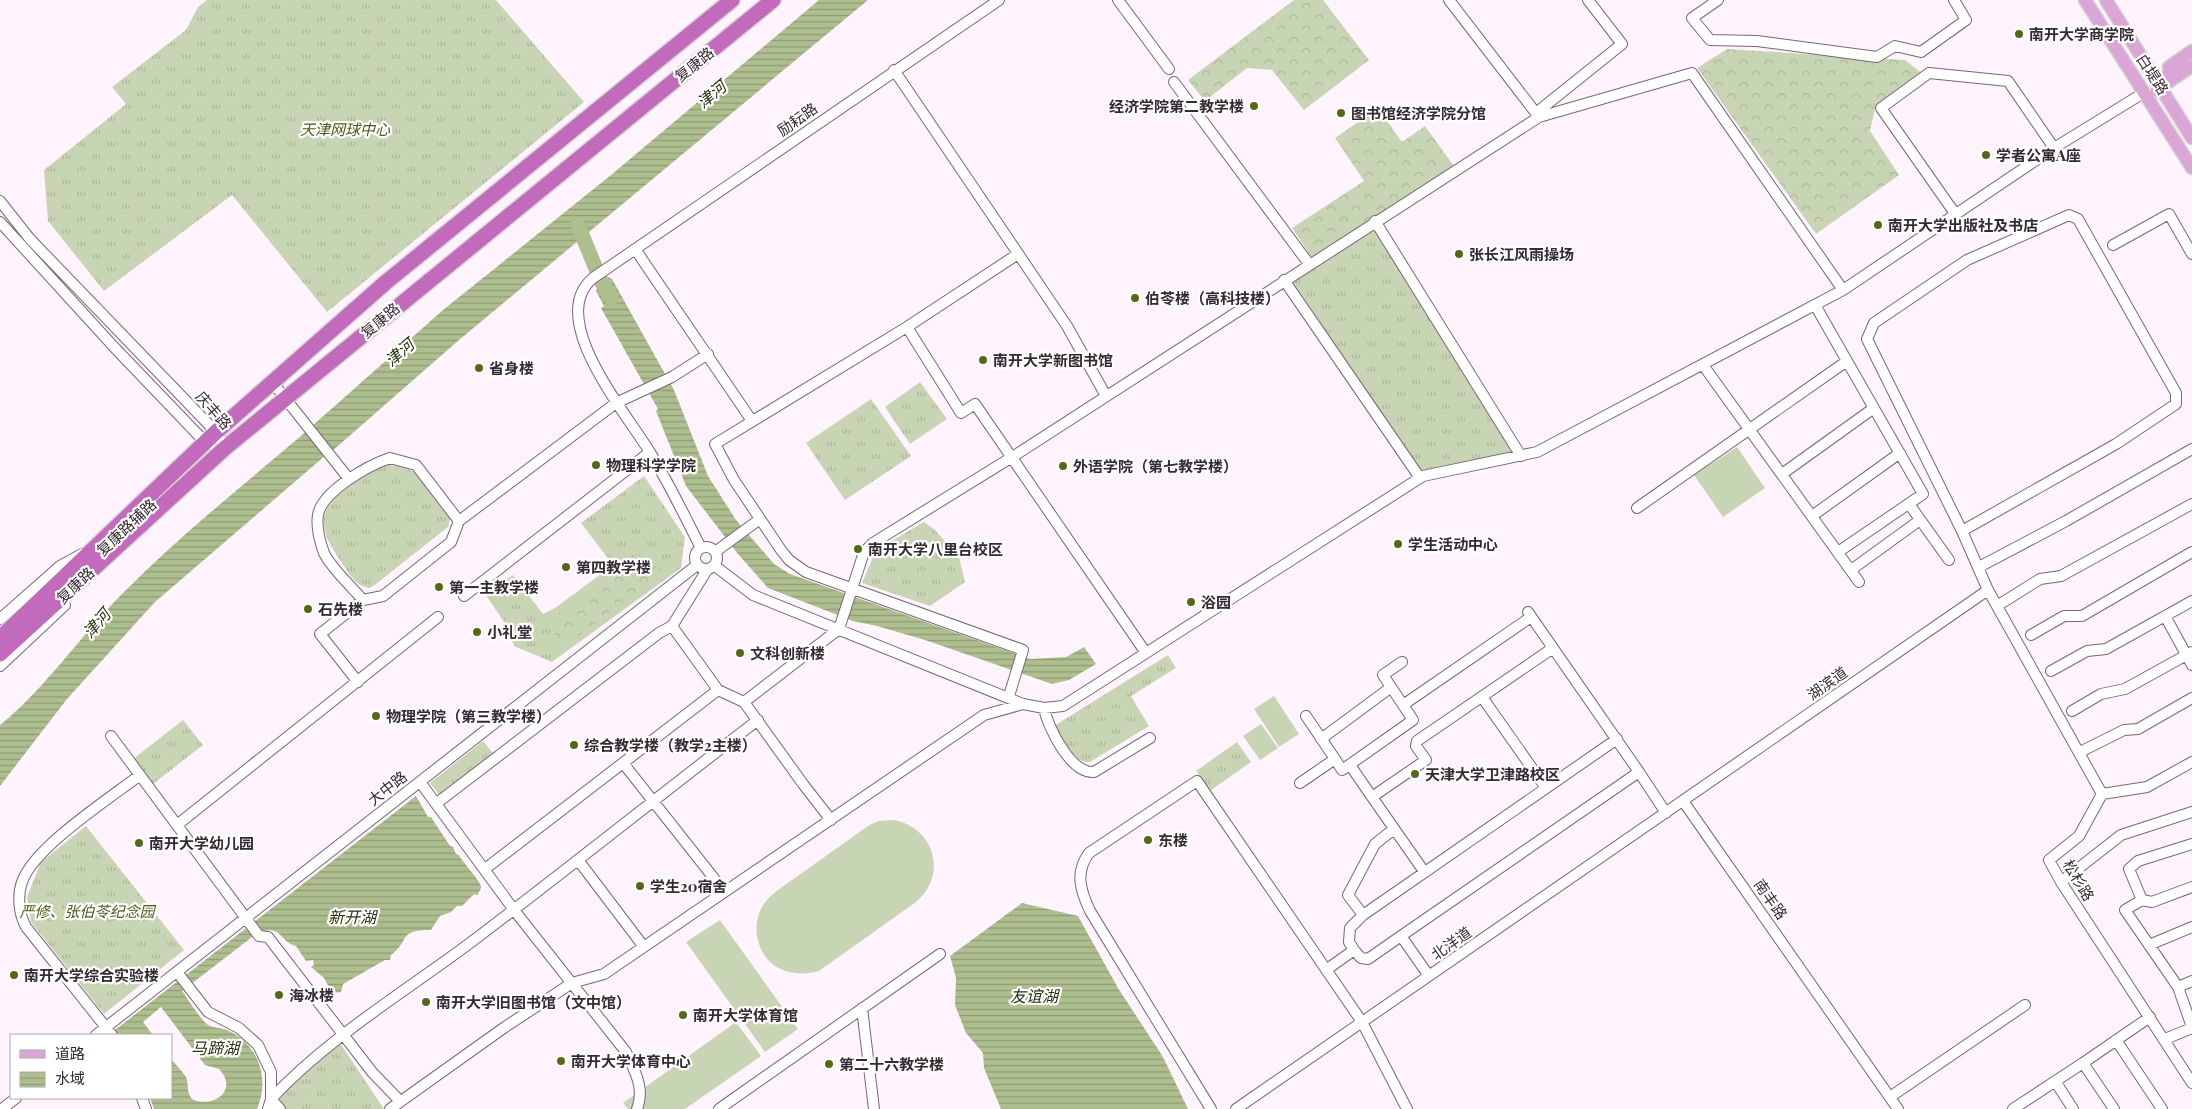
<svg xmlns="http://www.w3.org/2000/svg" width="2192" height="1109" font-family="'Playfair Display','Noto Sans SC',serif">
<defs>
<pattern id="grass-tufts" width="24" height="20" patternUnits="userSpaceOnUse" patternTransform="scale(1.25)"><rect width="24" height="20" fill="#c8d5b4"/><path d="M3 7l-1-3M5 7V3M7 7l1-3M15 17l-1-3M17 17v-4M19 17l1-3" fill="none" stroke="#acb79b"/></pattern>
<pattern id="forest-crowns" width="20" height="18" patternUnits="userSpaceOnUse" patternTransform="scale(1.25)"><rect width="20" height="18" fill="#c8d5b4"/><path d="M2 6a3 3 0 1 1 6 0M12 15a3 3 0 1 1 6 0" fill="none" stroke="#acb79b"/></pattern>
<pattern id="water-rules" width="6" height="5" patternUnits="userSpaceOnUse" patternTransform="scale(1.25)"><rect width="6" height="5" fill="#adbf8e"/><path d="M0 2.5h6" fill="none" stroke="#8e9b75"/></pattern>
</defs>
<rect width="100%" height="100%" fill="#fff4fd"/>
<path fill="url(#grass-tufts)" d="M207,0h289l88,102 -257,210 -95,-117 -128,96 -56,-70 -4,-51 82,-66 -14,-17 74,-57 12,-23z
M1377,228l138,224 -93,22 -129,-192z
M920,382l27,37 -37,25 -25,-37z
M871,399l40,57 -66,44 -39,-57z
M384,465c38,0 46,23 67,51l-3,11 -72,57 -6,4c-13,-1 -21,-14 -28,-25 -22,-32 -29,-49 6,-77 12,-9 21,-17 36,-21z
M644,476l41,61 -4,31 -129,94 -38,-16 -7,-20 -22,-32 28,-19 30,39 12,-6 58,-43 -32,-42z
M924,522l11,8 24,27 6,25 -35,24 -68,-23 14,-33z
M1168,655l8,13 -45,28 18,30 -59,36c-19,1 -27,-22 -36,-36z
M183,720l20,25 -50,39 -20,-25z
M483,741l11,13 -54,42 -10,-13z
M1237,742l14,20 -41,29 -14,-20z
M86,826l98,124 -80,64 -73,-92 -4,-25 14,-35z
M340,1043l44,66h-99l-10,-10 20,-21z"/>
<path fill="url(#forest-crowns)" d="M1294,0h29l46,60 -65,50 -32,-40 -25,-2 -42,33 -17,-21z
M1727,49l178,11 18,14 -48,35 -5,22 29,44 -83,59 -119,-166z
M1378,108l24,34 23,-16 31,43 -141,93 -23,-34 72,-47 -29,-43z
M637,555l27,16 -107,81 -3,-35z"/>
<path fill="#c8d5b4" d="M1737,447l28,41 -42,29 -29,-42z
M1274,696l25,38 -20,13 -25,-38z
M1261,724l17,24 -18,12 -17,-24z
M894,820c41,8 54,55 22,82l-97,69c-17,5 -37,3 -50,-10 -14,-15 -17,-40 -5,-57 8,-12 23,-20 35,-29 23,-16 46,-33 69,-49l10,-5z
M720,920l78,109 -33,23 -79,-110z
M736,1022l25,34 -76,53h-57l-5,-6z"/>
<path fill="url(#water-rules)" d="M819,0h49l-409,340 -128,112 -20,-25 132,-117 168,-135z
M608,277l4,2 62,111 34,86 28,44 38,44 16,10 240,85 36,-2 18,-10 12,17 -27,16 -17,4 -127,-44 -48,-14 -24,-5 -85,-33 -30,-34 -52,-68 -30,-75 2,-2 -57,-101 3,-2 -8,-15 5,-10z
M308,430l18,25 -171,147 -88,97 -67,87v-61c46,-37 80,-89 122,-131 58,-59 123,-110 186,-164z
M416,796l12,21h3l19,29 3,1 3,7 3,1c2,6 24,28 22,33 -1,3 -3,4 -3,7l-4,-1 -12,12h-5l-6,6 -11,4 -9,14c-34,0 -20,10 -40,25l-1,5h-5l-42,24 -2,8 -9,1 -8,-15 -13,-11 3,-2 -1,-5 -7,1 -10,-15c-17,-4 -14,-24 -40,-12l-74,57c6,8 18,28 26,34 5,3 14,3 19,5 32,14 43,49 30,79h-103l-4,-11h21v-39c5,6 11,12 15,18 3,7 0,15 6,22 19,10 48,-8 27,-30l-14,-4 -44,-58 -18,15 10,13h-34l-4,-5z
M1022,903l56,13 40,72 45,69 25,52h-187l-17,-41 -1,-15 -17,-20 -11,-28 1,-27 -6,-22z"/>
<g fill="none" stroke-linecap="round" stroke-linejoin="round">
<path stroke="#adbf8e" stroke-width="15" d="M578,225l23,56 10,17"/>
<g stroke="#7c6479" stroke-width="12">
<path id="minor" d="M1118,0l51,69
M1449,0l90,117
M1718,0l-26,18 18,22 47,1 120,16 18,-11 26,6 45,-32 -12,-20
M894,70l173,256 39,70
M1174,82l135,182
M1536,113l86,-69 -34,-44
M0,201l30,38 186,193 9,16
M1956,215l-75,-107 48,-35 79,8 46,67
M1375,221l146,235
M0,222l114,125 91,95 5,2
M2113,245l56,-31 23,40
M635,249l117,172
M1284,280l136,198
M1815,305l108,189 -85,58
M907,327l54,86 14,-9 171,249
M1703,365l156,217
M273,383l76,96
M390,458l26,7 43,56 -8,21 -68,54 -20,4c-11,-13 -32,-32 -39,-47 -4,-11 -8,-26 -6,-38 4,-24 51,-50 72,-57z
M1782,474l92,-66
M1909,504l40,56
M1637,508l210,-147
M1812,516l88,-63
M459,521l157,-118 56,-26 36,-23
M1962,531l154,-87 60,-40v-11l-98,-174 -9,-4 -102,45 -93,63 -7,16 95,192 26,59 114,204 -23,42 -30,24 12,22 131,201
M695 558a11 11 0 1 1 22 0a11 11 0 1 1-22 0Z
M701,548c-16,-31 -31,-63 -50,-94 -22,-38 -107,-135 -58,-176l406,-278
M715,552l45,-33
M715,566l38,29 270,109 21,4 19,-2 360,-230 114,-24 306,-162 211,-142 91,-56
M1979,567l87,-46 126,-72
M707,570l-35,56 46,64 26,12 95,-73 25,-77 9,-9 144,-89 522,-337 153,-44 151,217
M1851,570l69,-50
M464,596l186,-144
M1997,606l43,-27 21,-3 131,-72
M1528,612l111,160 27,41
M2165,616l27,49
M0,619l60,-53 22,-12
M2031,635l33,-19h18l110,-64
M1402,662l-19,13 20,30
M0,666l65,-61
M2051,671l36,-20 19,-2 86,-48
M358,682l-38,-48 43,-34
M1009,696l14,-46 -217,-78 -17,-12 -8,-10 -47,-70 -19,-36 192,-117 111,-73
M1482,697l64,91
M744,702l59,82 28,36
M1044,708c4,20 27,66 50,64l56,-34
M2072,711l29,-17 24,-5 67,-37
M1306,716l29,43
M111,736l148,200 9,1 104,135 28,29
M1321,739l69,-51
M2084,750l40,-20 14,-1 54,-31
M623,763l101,128
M1350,765l22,32 54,-37 -10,-14 1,-5 136,-93
M420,782l94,128 112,142c9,19 19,37 11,57
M1300,783l35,-24 7,11 71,-50 -10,-15 128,-88
M2102,794l45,-7 45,-25
M1372,797l51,73
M1683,801l215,308
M437,803l222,-170 13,-7
M177,825l261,-208
M2192,844l-54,17 -9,8 13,31 -17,10 53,77 14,40
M578,860l66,87
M485,869l233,-179
M2061,882l60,-47 71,-23
M2142,900l10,2 40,-15
M1363,915l254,-176
M2149,945l43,-18
M1354,950l7,8 7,1 33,-23
M1326,970l28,-20 -5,-8 1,-14 13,-13 -15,-20 27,-51 19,-15
M177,972l31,40 31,16 19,17 13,27v27
M1429,976l-28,-40 238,-164
M2178,987l14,-6
M862,1008l12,101
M96,1035l601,-470
M112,1035l-86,-108c-7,-13 -9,-31 -4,-45 12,-35 87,-83 118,-107
M2165,1039l27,-11
M2116,1040l46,69
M2055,1081l18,28
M1890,1097l135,-92
M142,1098l4,11
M271,1099c57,-61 132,-106 199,-156 97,-73 191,-149 288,-223
M2,1109l14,-11
M268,1109l3,-10 9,10
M390,1109l115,-82 67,-44 32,-9 380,-259 39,-11
M719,1109l221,-155
M1211,1109l-121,-198c-10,-21 -15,-39 -1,-58l108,-72 165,241 45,87
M1236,1109l752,-519
M2013,1109l70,-46
M2114,1109l-31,-46 67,-46"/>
</g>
<g stroke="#d7d4d6" stroke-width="15">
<path id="major" d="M2085,0l107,168
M2106,0l86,138
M2169,67l23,-16
M2159,88l33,-22
M2157,91l18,-28"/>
</g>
<g stroke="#d7d4d6" stroke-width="18">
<path id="highway" d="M0,638l216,-206 169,-149 347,-283
M0,654l225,-206 548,-448"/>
</g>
<use href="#minor" stroke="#fff" stroke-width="10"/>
<use href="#major" stroke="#daa6d6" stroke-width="12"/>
<use href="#highway" stroke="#c26abb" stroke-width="15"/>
</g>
<g fill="#526918" stroke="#fff" stroke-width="2">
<circle cx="2019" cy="34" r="5"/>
<circle cx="1254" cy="106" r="5"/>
<circle cx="1341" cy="113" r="5"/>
<circle cx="1986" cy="155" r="5"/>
<circle cx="1878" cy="225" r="5"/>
<circle cx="1459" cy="254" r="5"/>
<circle cx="1135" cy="298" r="5"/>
<circle cx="983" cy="360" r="5"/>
<circle cx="479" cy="368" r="5"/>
<circle cx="596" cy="465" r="5"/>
<circle cx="1063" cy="466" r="5"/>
<circle cx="1398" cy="544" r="5"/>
<circle cx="858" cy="549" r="5"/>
<circle cx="566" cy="567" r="5"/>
<circle cx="439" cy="587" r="5"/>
<circle cx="1191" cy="602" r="5"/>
<circle cx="308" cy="609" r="5"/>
<circle cx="477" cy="632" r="5"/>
<circle cx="740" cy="653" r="5"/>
<circle cx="376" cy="716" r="5"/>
<circle cx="574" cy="745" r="5"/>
<circle cx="1415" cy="774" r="5"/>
<circle cx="1148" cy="840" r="5"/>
<circle cx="139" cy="843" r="5"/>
<circle cx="640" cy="886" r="5"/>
<circle cx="14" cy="975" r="5"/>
<circle cx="279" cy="995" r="5"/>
<circle cx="426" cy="1002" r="5"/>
<circle cx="683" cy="1015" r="5"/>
<circle cx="561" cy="1061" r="5"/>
<circle cx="829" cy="1064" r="5"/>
</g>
<g text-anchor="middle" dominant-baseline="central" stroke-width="4.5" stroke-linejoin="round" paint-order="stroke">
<g font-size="15" font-weight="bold" fill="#352a33" stroke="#fff" text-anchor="start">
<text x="2029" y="34">南开大学商学院</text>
<text x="1244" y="106" text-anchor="end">经济学院第二教学楼</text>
<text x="1351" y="113">图书馆经济学院分馆</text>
<text x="1996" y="155">学者公寓A座</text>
<text x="1888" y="225">南开大学出版社及书店</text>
<text x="1469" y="254">张长江风雨操场</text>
<text x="1145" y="298">伯苓楼（高科技楼）</text>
<text x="993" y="360">南开大学新图书馆</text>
<text x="489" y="368">省身楼</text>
<text x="606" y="465">物理科学学院</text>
<text x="1073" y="466">外语学院（第七教学楼）</text>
<text x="1408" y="544">学生活动中心</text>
<text x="868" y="549">南开大学八里台校区</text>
<text x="576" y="567">第四教学楼</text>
<text x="449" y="587">第一主教学楼</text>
<text x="1201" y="602">浴园</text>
<text x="318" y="609">石先楼</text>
<text x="487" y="632">小礼堂</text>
<text x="750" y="653">文科创新楼</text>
<text x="386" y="716">物理学院（第三教学楼）</text>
<text x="584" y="745">综合教学楼（教学2主楼）</text>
<text x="1425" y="774">天津大学卫津路校区</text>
<text x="1158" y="840">东楼</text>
<text x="149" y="843">南开大学幼儿园</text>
<text x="650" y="886">学生20宿舍</text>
<text x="24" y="975">南开大学综合实验楼</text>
<text x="289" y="995">海冰楼</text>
<text x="436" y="1002">南开大学旧图书馆（文中馆）</text>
<text x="693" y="1015">南开大学体育馆</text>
<text x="571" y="1061">南开大学体育中心</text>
<text x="839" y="1064">第二十六教学楼</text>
</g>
<g font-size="15" fill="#352a33" stroke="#fff">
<text transform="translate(694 64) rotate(-39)">复康路</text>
<text transform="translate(2153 74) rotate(57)">白堤路</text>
<text transform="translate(797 119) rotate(-35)">励耘路</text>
<text transform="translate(380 320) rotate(-40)">复康路</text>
<text transform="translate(214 410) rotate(49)">庆丰路</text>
<text transform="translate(126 527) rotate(-43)">复康路辅路</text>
<text transform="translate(75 585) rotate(-43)">复康路</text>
<text transform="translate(1827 683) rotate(-35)">湖滨道</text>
<text transform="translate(387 788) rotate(-38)">大中路</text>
<text transform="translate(2079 880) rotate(59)">松杉路</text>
<text transform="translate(1771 899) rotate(55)">南丰路</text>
<text transform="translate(1451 943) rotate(-35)">北洋道</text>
</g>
<g font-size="15" font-style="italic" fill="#495e15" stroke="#fff">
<text x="345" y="129">天津网球中心</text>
<text x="87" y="911">严修、张伯苓纪念园</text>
</g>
<g font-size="16" font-style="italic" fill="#27330d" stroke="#fff">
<text transform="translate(711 94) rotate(-40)">津河</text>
<text transform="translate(399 352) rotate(-41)">津河</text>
<text transform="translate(96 623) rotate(-49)">津河</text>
<text x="352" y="916">新开湖</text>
<text x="1034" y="995">友谊湖</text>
<text x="215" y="1047">马蹄湖</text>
</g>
</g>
<rect x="10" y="1034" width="162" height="65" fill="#ffffff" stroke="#aeaaad"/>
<rect x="20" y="1050" width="25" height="8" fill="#daa6d6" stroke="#aeaaad"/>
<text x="55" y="1059" font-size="15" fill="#352a33">道路</text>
<rect x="20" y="1072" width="25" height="15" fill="url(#water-rules)" stroke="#aeaaad"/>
<text x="55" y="1084" font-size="15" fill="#352a33">水域</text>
</svg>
